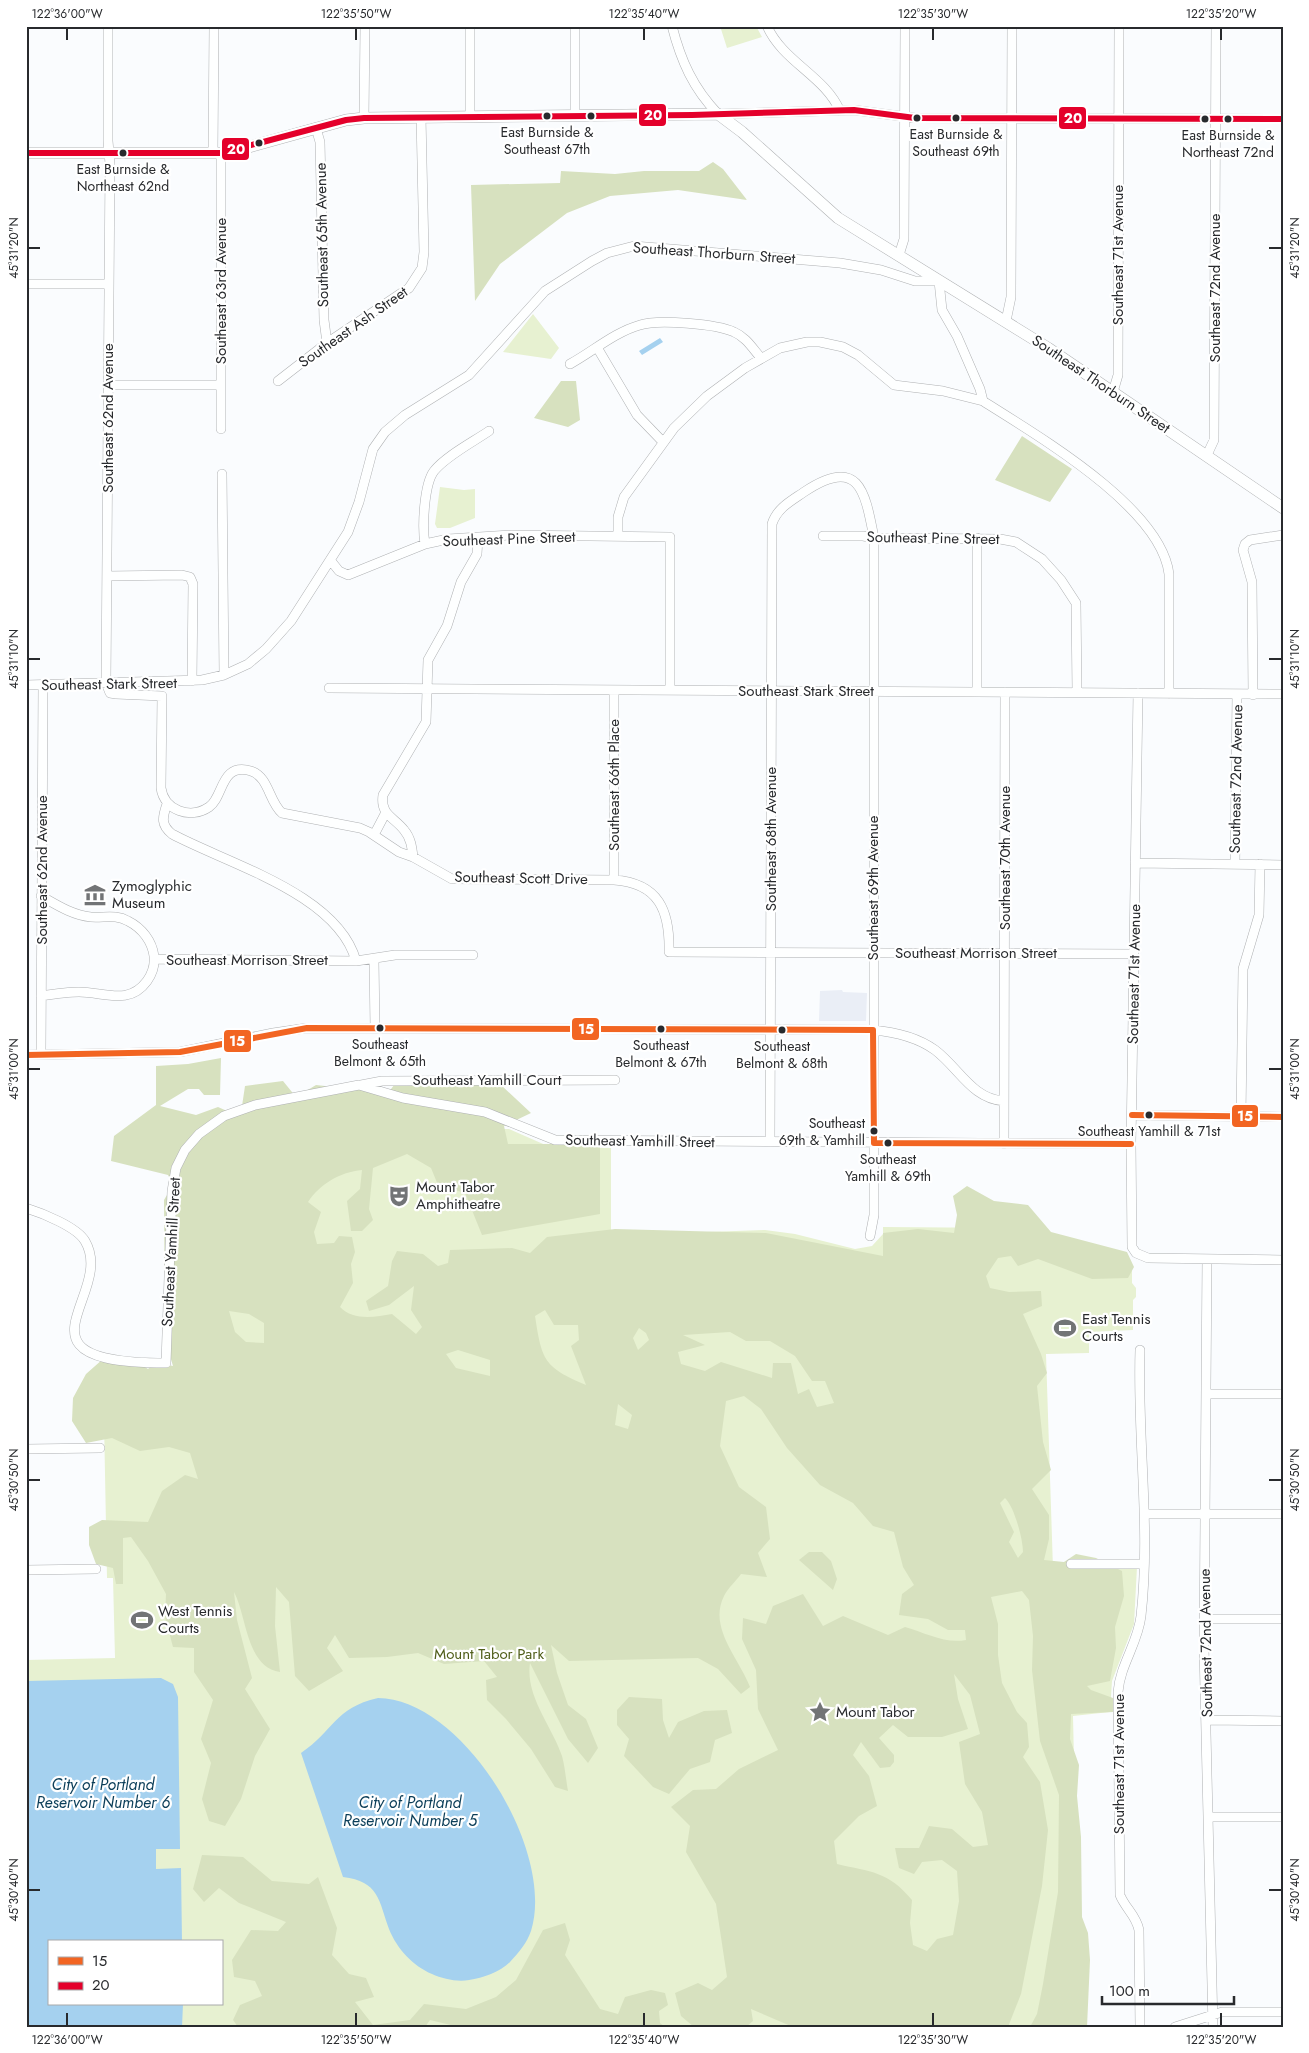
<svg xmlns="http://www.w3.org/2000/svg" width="1309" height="2053" font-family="Jost,sans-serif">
<rect width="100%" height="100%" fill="#fafcfe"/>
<path fill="#eaeef6" d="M842,990l1,2 24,1 -1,28h-47l1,-30z"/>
<path fill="#e7f1d1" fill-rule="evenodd" d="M720,26h36l6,11 -35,11z
M533,314l26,34 -8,11 -48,-7z
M440,487l24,3 11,-1v29l-25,10h-13l-2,-4z
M498,1129h11l41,18 61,1v153l10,-66 144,-5 30,4 60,15 17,-3 11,-12v-7l153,1 88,43h8v12l4,5v9l-3,3v30l-44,2v21l-43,1 7,215 84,-2 -3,57 -22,57 -2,31 -37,4 7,311h-1054v-367l89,-2 -2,-80h-6l-4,-209 79,8 5,-193zM49,1942h172v62h-172z"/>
<path fill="#d7e1bf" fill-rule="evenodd" d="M713,162l10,7 24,31 -69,-10 -68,6 -43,17 -67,51 -25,37 -4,-116 89,-2 1,-12 54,3 29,-3h55z
M561,381h15l4,39 -12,7 -34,-9z
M1022,436l50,33 -22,33 -55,-22z
M221,1058l-1,37h-16l-5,-6h-11l-28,17 36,9 22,-8 18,8 6,-9 3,-20 38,-5 13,16 20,-12 72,8 13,-17 100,9 30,28 -27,13 4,18h92v70l-118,21 -17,-42 -27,-8 -7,-17 -24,-14 -34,14 -4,41 4,11 -11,11h-11l-4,-30 13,-12 2,-19c-22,2 -42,14 -54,32l13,10 -7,20 3,12 17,-1 5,-7 13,1 3,15 -4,12 2,19 -13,24c13,14 35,10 52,7l24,20 6,-7 -11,-17 3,-24 -25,19 -20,6 -3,-10 22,-15 4,-25 5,-10 26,3 15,12 10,-3 2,-13 62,-2 18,5 17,-16 68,-8 151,4 117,23v-23l35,-4 36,4 3,-18 -4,-19 14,-10 27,15 34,4 23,27 76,20 7,15 -6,11 -36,1 -54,-20 -20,7 -7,-10 -13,2 -12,18 4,12 19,4 32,-1 1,15 -19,8 18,40 6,19 -10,13 6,56 8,28 -19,19 17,26v24l-5,21 20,2 12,-8 20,4 26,13 2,25 -9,31 1,21 -6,33 -23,5 4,4 22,8v14l-42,2 -1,25 9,26 -2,31 4,41 1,80 6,16 2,27 -3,67h-57l7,-13 6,-30 15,-92 1,-97 -19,-54 -8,-71 1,-34 -4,-36 -7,-9 -31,6 7,27v31l4,28 15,29 10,11 2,24 -6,10 17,25 8,48 -6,56 -21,108 -13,33h-215l-42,-18 2,12 -7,6h-52l-13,-11 -6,-23 23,-10 14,7 15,-13 -11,-73 -30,-52 4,-26 -19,-19 22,-17 23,-1 23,-20 39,-19 -20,-41 -2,-39 -14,-31 1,-21 23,6 7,-18 30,-12 20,32 20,-10 45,19 17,-8c21,6 40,17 61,13l-1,-10h-17l-20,-11 -29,-4 3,-21 12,-9 -11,-18 -9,-35 -21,-6 -20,-23 -33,-18 -33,-37 -26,-39 -17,-13 -18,5 -6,45 19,41 27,20 4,32 -12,14 9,24 -26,-3c-5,7 -13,14 -17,22 -16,32 15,62 26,91l-9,7 -23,-25 -20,-11 -129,3 -18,-16 6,28 11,32 18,14 12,29 -10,15 -20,-24 -38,-76c-5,33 22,63 32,93 3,11 4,24 6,35l-13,-4 -24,-38 -25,-30 -19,-19 -1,-20 11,-3 -13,-16 -40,3 -26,-11 -31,4 -38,1 -14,-23 -8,13 16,23 -34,20 -14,-15 -6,-74 -13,-15 -1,39 5,46c-34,-5 -33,-56 -46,-80l3,28 15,58 -7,11 25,40 -15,27 -14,43 -16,27 -16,-5 -7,-22 9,-36 -10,-24 12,-39 -19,-28v-24l-21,-1 -8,-30 1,-23 -18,-33 -17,-24 -8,1v46h-7l-3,-16 -17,-4 -7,-19v-18l13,-7 46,2 14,-31 23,-16 13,4 -8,-26 -21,-6 -29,4 -28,-13 -26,5 -14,-22 1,-23 13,-24 17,-15 32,1 13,9 7,-7 18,4 -8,-27 -1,-139 9,-15 -5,-10 -57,-14 3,-25 42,-31v-39l32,-2zM545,1310l9,15h24l1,15 -8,6 15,39c-42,-18 -44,-24 -51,-69zM229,1311l20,3 15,9v20l-18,-1 -11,-10zM639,1328l7,5 3,7 -11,10 -5,-12zM730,1332l16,9h24l25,15 17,25h13l9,22 -17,4 -8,-18 -11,5 -7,-31h-18l-1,15 -51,-16 -16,9 -24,-7 -3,-12 27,-7 -22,-10zM458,1350l32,10v16l-34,-8 -10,-14zM618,1404l14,11 -4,14 -13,-4zM1005,1498c9,8 18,41 18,54l-5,6 -9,-16 5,-10 -14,-29zM954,1674l16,21 10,39 -21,8 6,42 17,28 6,33 -15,2 -21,-18 -23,-3 -10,22h-24l4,20 15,6 8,-12 20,-2 15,11 2,30 -6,34 -16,4 -10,12 -14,-6 -3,-22 2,-23c-24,-29 -41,-28 -75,-36l-3,-23 25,-25 18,-10 -8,-30 -16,-21 8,-13 19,26 10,-1 4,-5v-7l-15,-17 14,-13 15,12h34l26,-8 -10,-30z
M809,1552h13l9,9 6,18 -4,11 -34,-30z
M629,1697l33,2 1,21 6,18 9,-16 26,-11 23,-1 5,23 -17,7 -5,22 -20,7 -21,25 -16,-7 -29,-31 5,-17 -12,-14v-15z
M202,1855l41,2 29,24 37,3 9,-7 19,51 -5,27 17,19 17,4 8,19 -19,5 18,23 37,-5 14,-16 42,5 30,-12 20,-17 27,-50 22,-7 5,17 -5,15 35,54 18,5 7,-17 26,-7 14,3 3,12 -9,6 1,12 5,4h-206l-29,-7 -5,7h-187l-5,-7 7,-15 22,-9 -7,-15 -21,-4 -2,-17 19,-30 27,1 8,-9 -47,-19 -20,-15 -15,14 -11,-13z"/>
<path fill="#a5d1ef" d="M660,338l3,4 -21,13 -3,-4z
M161,1678l12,6 5,13 2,152h-24v20l25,-1 1,74h-133v62h134l-1,23h-156v-346z
M378,1698c85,1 178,153 153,233 -4,12 -12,21 -21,31 -10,10 -27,16 -41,18 -12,2 -26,-1 -37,-6 -19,-8 -35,-25 -43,-45 -10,-28 -10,-48 -46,-52l-42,-124c33,-22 33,-45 77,-55z"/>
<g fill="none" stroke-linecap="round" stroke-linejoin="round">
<g stroke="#afb1b3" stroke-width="10">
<path id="minor" d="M108,26v115l2,23 -4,519 4,10 6,1 46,2 -1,92c3,22 29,32 48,19 15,-10 11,-45 42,-36 18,6 18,31 31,42l78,15 9,4 30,20 14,5 39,22 162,1c45,3 56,31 55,72l465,2
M672,26c9,35 21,62 46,88l136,-4 61,8 368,1
M767,26c16,36 58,50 73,85
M575,116v-90
M470,117v-91
M364,118l1,-92
M316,128l4,14 4,178 3,23
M213,153l1,-127
M899,255l5,-16 1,-213
M26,284h83
M1006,321l5,-24 1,-271
M598,349l39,66 26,27
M570,364c22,-12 45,-32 70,-39 18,-6 77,-1 94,7 12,5 19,17 27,26
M278,381l49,-38 82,-55 13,-20 2,-16 -3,-135
M108,385h113
M1113,392l5,-17 1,-349
M221,429v-276
M1207,455l7,-15 2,-414
M222,474l2,201
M618,536v-19l6,-20 50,-69 33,-32 38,-28 35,-20 27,-6h13l23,5 15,8 36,30 49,6 40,10
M823,536h40l11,2 126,1 16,3 26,17 19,21 15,23 1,89
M977,538v154
M425,544c-3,-17 -1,-60 9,-73 12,-15 39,-29 55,-40
M331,561l8,10 9,4 77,-31 23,-5 63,-4 159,2v153
M107,576l75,-1 8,2 3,7 -1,97
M26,685l176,-5 22,-5 24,-11 18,-15 25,-28 57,-89 11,-30 14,-53 12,-17 20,-17 64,-40 76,-84 47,-30 15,-8 27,-7 206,17 41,7 34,11h24l3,29 15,26 23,53 3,12c53,34 178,106 186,173v120
M329,688l954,6
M614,690v190
M1138,693l-7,451 1,103 4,6 12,5 135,2
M1253,695l-1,-113 -9,-32 2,-6 5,-4 33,-5
M167,804c-5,14 -6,21 5,30 56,30 166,60 184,127
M374,835l11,-21
M413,857c-1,-9 -2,-19 -9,-27 -10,-13 -24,-15 -21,-35l43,-73 2,-62 19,-34 14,-44 16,-28 1,-16
M1135,863l148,2
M1235,864l2,-170
M155,959l201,2 39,-6h78
M374,960l1,68
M41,996c13,-2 26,-4 38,-4 25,0 50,14 68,-11 5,-7 8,-16 7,-25 -2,-15 -12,-28 -26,-35 -12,-7 -24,-3 -37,-4 -19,-2 -34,-12 -50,-21
M41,1054l2,-369
M26,1055l154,-3 93,-19 34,-5 566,2c22,2 44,7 62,20 24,18 37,49 69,51
M361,1085l21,-4 233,-1
M1132,1115l151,2
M1241,1117l2,-148 16,-54 1,-51
M770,1142l2,-618c5,-16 19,-23 32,-32 55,-37 61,-1 70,46v677l-4,21
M1004,1144l1,-452
M26,1208c16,5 51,19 59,33 32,54 -85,122 81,122l6,-172 4,-23 9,-18 14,-16 25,-18 31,-11 104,-20 44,13 82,14 70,28 576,4
M1207,1259l-3,389 9,379
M1206,1394h77
M26,1449l74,-1
M1146,1514h137
M1071,1564h73
M26,1570l70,-1
M1205,1619h78
M1207,1720l76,1
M1209,1817h74
M1140,2027l-1,-97c-3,-15 -14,-22 -19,-35l-2,-203c2,-27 20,-49 23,-76 10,-89 -4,-177 -1,-266
M1175,2027l47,-15h61"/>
</g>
<g stroke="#afb1b3" stroke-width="12">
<path id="major" d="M26,153h195l17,-3 108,-30 18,-2 354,-4 24,18 96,86 210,130 235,160"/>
</g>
<use href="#minor" stroke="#feffff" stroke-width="9"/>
<use href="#major" stroke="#feffff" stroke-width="11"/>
<g stroke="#fff" stroke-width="10">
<path id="bus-1" d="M873,1030l1,113
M26,1055l154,-3 127,-24 566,2
M1132,1115l151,2
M874,1143l257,1"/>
</g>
<g stroke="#fff" stroke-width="10">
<path id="bus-2" d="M26,153h195l125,-33 18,-2 328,-3 162,-5 61,8 368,1"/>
</g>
<use href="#bus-1" stroke="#f26522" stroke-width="6"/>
<use href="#bus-2" stroke="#e4002b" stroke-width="6"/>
</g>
<path fill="none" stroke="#282a2d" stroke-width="2" d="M67,28v12M356,28v12M644,28v12M933,28v12M1221,28v12M28,248h12M1269,248h13M28,659h12M1269,659h13M28,1069h12M1269,1069h13M28,1480h12M1269,1480h13M28,1890h12M1269,1890h13M67,2013v13M356,2013v13M644,2013v13M933,2013v13M1221,2013v13"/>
<defs>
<g id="museum-bare" transform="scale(1.725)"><path d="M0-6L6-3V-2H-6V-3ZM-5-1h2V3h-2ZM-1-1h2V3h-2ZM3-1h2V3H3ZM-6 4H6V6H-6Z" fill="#727476" stroke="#fff" stroke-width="2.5" paint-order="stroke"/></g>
<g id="theatre-bare" transform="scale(1.725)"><path d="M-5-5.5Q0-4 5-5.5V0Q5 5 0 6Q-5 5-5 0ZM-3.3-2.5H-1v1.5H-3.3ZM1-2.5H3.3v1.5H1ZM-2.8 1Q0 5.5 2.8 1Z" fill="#727476" stroke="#fff" stroke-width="2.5" paint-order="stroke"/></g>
<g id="stadium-bare" transform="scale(1.725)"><path d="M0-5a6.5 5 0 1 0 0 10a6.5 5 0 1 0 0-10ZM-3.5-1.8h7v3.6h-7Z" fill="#727476" stroke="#fff" stroke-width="2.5" paint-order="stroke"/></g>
<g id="sight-bare" transform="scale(1.725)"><path d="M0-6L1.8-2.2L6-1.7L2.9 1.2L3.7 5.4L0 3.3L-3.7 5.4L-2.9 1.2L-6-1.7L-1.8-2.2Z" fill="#727476" stroke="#fff" stroke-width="2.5" paint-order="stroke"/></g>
</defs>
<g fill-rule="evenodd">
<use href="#museum-bare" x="95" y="895"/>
<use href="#theatre-bare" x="399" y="1196"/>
<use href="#stadium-bare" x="1065" y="1328"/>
<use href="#stadium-bare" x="142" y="1620"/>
<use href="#sight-bare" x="820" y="1712"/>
</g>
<g fill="#282a2d" stroke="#fff" stroke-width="2">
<circle cx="547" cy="116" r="4.5"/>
<circle cx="591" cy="116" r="4.5"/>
<circle cx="917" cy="118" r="4.5"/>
<circle cx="956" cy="118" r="4.5"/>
<circle cx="1205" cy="119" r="4.5"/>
<circle cx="1228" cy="119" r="4.5"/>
<circle cx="259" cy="143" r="4.5"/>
<circle cx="123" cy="153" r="4.5"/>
<circle cx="380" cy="1028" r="4.5"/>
<circle cx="661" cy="1029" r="4.5"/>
<circle cx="782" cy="1030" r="4.5"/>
<circle cx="1149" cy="1115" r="4.5"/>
<circle cx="874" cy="1131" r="4.5"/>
<circle cx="888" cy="1143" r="4.5"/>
</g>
<g text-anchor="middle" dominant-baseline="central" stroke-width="4.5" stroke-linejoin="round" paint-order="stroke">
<g font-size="14" fill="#282a2d" stroke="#fff">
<text x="547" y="132">East Burnside &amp;<tspan x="547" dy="17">Southeast 67th</tspan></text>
<text x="956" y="134">East Burnside &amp;<tspan x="956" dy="17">Southeast 69th</tspan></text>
<text x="1228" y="135">East Burnside &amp;<tspan x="1228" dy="17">Northeast 72nd</tspan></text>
<text x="123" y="169">East Burnside &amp;<tspan x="123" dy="17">Northeast 62nd</tspan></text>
<text x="380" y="1044">Southeast<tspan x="380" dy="17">Belmont &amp; 65th</tspan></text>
<text x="661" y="1045">Southeast<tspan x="661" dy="17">Belmont &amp; 67th</tspan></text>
<text x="782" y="1046">Southeast<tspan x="782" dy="17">Belmont &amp; 68th</tspan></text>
<text x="865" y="1123" text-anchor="end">Southeast<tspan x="865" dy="17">69th &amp; Yamhill</tspan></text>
<text x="1149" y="1131">Southeast Yamhill &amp; 71st</text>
<text x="888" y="1159">Southeast<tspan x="888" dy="17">Yamhill &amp; 69th</tspan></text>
</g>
<g font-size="15" fill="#282a2d" stroke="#fff">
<text transform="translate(322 235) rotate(-91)">Southeast 65th Avenue</text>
<text transform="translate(714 253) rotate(4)">Southeast Thorburn Street</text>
<text transform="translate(1118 255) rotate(-90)">Southeast 71st Avenue</text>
<text transform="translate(1215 288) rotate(-90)">Southeast 72nd Avenue</text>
<text transform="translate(221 291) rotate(-90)">Southeast 63rd Avenue</text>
<text transform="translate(353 327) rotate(-35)">Southeast Ash Street</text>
<text transform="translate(1101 384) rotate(34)">Southeast Thorburn Street</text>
<text transform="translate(108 418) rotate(-90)">Southeast 62nd Avenue</text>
<text transform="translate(933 538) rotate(1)">Southeast Pine Street</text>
<text transform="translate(509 539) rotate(-2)">Southeast Pine Street</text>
<text transform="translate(109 684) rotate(-1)">Southeast Stark Street</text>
<text x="806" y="691">Southeast Stark Street</text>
<text transform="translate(1236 779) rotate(-89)">Southeast 72nd Avenue</text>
<text transform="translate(614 785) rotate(-90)">Southeast 66th Place</text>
<text transform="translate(771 839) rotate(-90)">Southeast 68th Avenue</text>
<text transform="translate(1005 858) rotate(-90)">Southeast 70th Avenue</text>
<text transform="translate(42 870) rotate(-90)">Southeast 62nd Avenue</text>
<text transform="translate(521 878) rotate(1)">Southeast Scott Drive</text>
<text transform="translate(873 888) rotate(-90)">Southeast 69th Avenue</text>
<text x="976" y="953">Southeast Morrison Street</text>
<text x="247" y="960">Southeast Morrison Street</text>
<text transform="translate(1134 974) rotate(-89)">Southeast 71st Avenue</text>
<text x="487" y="1080">Southeast Yamhill Court</text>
<text transform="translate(640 1141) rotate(1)">Southeast Yamhill Street</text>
<text transform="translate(171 1252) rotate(-87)">Southeast Yamhill Street</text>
<text transform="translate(1206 1643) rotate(-91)">Southeast 72nd Avenue</text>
<text transform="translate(1119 1764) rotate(-90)">Southeast 71st Avenue</text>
</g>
<g font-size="15" fill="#282a2d" stroke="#fff" text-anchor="start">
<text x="112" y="886">Zymoglyphic<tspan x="112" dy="17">Museum</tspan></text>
<text x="416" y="1187">Mount Tabor<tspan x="416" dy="17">Amphitheatre</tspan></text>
<text x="1082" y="1319">East Tennis<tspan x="1082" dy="17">Courts</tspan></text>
<text x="158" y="1611">West Tennis<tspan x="158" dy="17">Courts</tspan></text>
<text x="836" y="1712">Mount Tabor</text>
</g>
<g font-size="15" fill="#515f1b" stroke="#fff">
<text x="489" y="1654">Mount Tabor Park</text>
</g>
<g font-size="16" font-style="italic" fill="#0b3e59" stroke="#fff">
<text x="103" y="1784">City of Portland<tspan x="103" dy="18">Reservoir Number 6</tspan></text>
<text x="410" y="1802">City of Portland<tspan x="410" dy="18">Reservoir Number 5</tspan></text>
</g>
</g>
<g stroke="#fff" stroke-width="2">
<rect x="638" y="103" width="29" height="24" rx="5" fill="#e4002b"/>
<rect x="1058" y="106" width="29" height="24" rx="5" fill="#e4002b"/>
<rect x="221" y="137" width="29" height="24" rx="5" fill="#e4002b"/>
<rect x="571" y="1017" width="29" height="24" rx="5" fill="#f26522"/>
<rect x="223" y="1029" width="29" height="24" rx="5" fill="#f26522"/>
<rect x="1231" y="1104" width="28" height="24" rx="5" fill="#f26522"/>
</g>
<g font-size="14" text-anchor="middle" font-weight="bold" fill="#fff">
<text x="653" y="120">20</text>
<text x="1073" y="123">20</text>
<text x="236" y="154">20</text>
<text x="586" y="1034">15</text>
<text x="237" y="1046">15</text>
<text x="1245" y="1121">15</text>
</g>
<rect width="1309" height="2053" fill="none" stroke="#ffffff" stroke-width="55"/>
<rect x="48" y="1940" width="175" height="65" fill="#ffffff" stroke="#a9aaab"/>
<rect x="58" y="1957" width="25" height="8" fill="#f26522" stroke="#a9aaab"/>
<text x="92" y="1966" font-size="15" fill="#282a2d">15</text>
<rect x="58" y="1982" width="25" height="8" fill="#e4002b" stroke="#a9aaab"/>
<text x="92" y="1990" font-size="15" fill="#282a2d">20</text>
<path d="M1102 1996v8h132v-8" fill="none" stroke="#282a2d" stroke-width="2.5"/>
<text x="1109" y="1996" font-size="15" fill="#282a2d" stroke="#ffffff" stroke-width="4" paint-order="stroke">100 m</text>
<rect x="28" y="28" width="1254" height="1998" fill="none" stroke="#282a2d" stroke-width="2"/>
<g font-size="12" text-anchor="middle" fill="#282a2d">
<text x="67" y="18">122°36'00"W</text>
<text x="356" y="18">122°35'50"W</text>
<text x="644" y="18">122°35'40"W</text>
<text x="933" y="18">122°35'30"W</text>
<text x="1221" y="18">122°35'20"W</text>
<text transform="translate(14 248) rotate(-90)" y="4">45°31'20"N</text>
<text transform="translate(1295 248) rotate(-90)" y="4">45°31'20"N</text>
<text transform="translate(14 659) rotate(-90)" y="4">45°31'10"N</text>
<text transform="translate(1295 659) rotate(-90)" y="4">45°31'10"N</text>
<text transform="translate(14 1069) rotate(-90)" y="4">45°31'00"N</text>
<text transform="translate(1295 1069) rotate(-90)" y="4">45°31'00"N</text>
<text transform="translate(14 1480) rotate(-90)" y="4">45°30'50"N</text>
<text transform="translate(1295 1480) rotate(-90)" y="4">45°30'50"N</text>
<text transform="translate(14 1890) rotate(-90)" y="4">45°30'40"N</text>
<text transform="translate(1295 1890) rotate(-90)" y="4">45°30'40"N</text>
<text x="67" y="2044">122°36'00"W</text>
<text x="356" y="2044">122°35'50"W</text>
<text x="644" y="2044">122°35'40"W</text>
<text x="933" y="2044">122°35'30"W</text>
<text x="1221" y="2044">122°35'20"W</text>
</g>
</svg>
